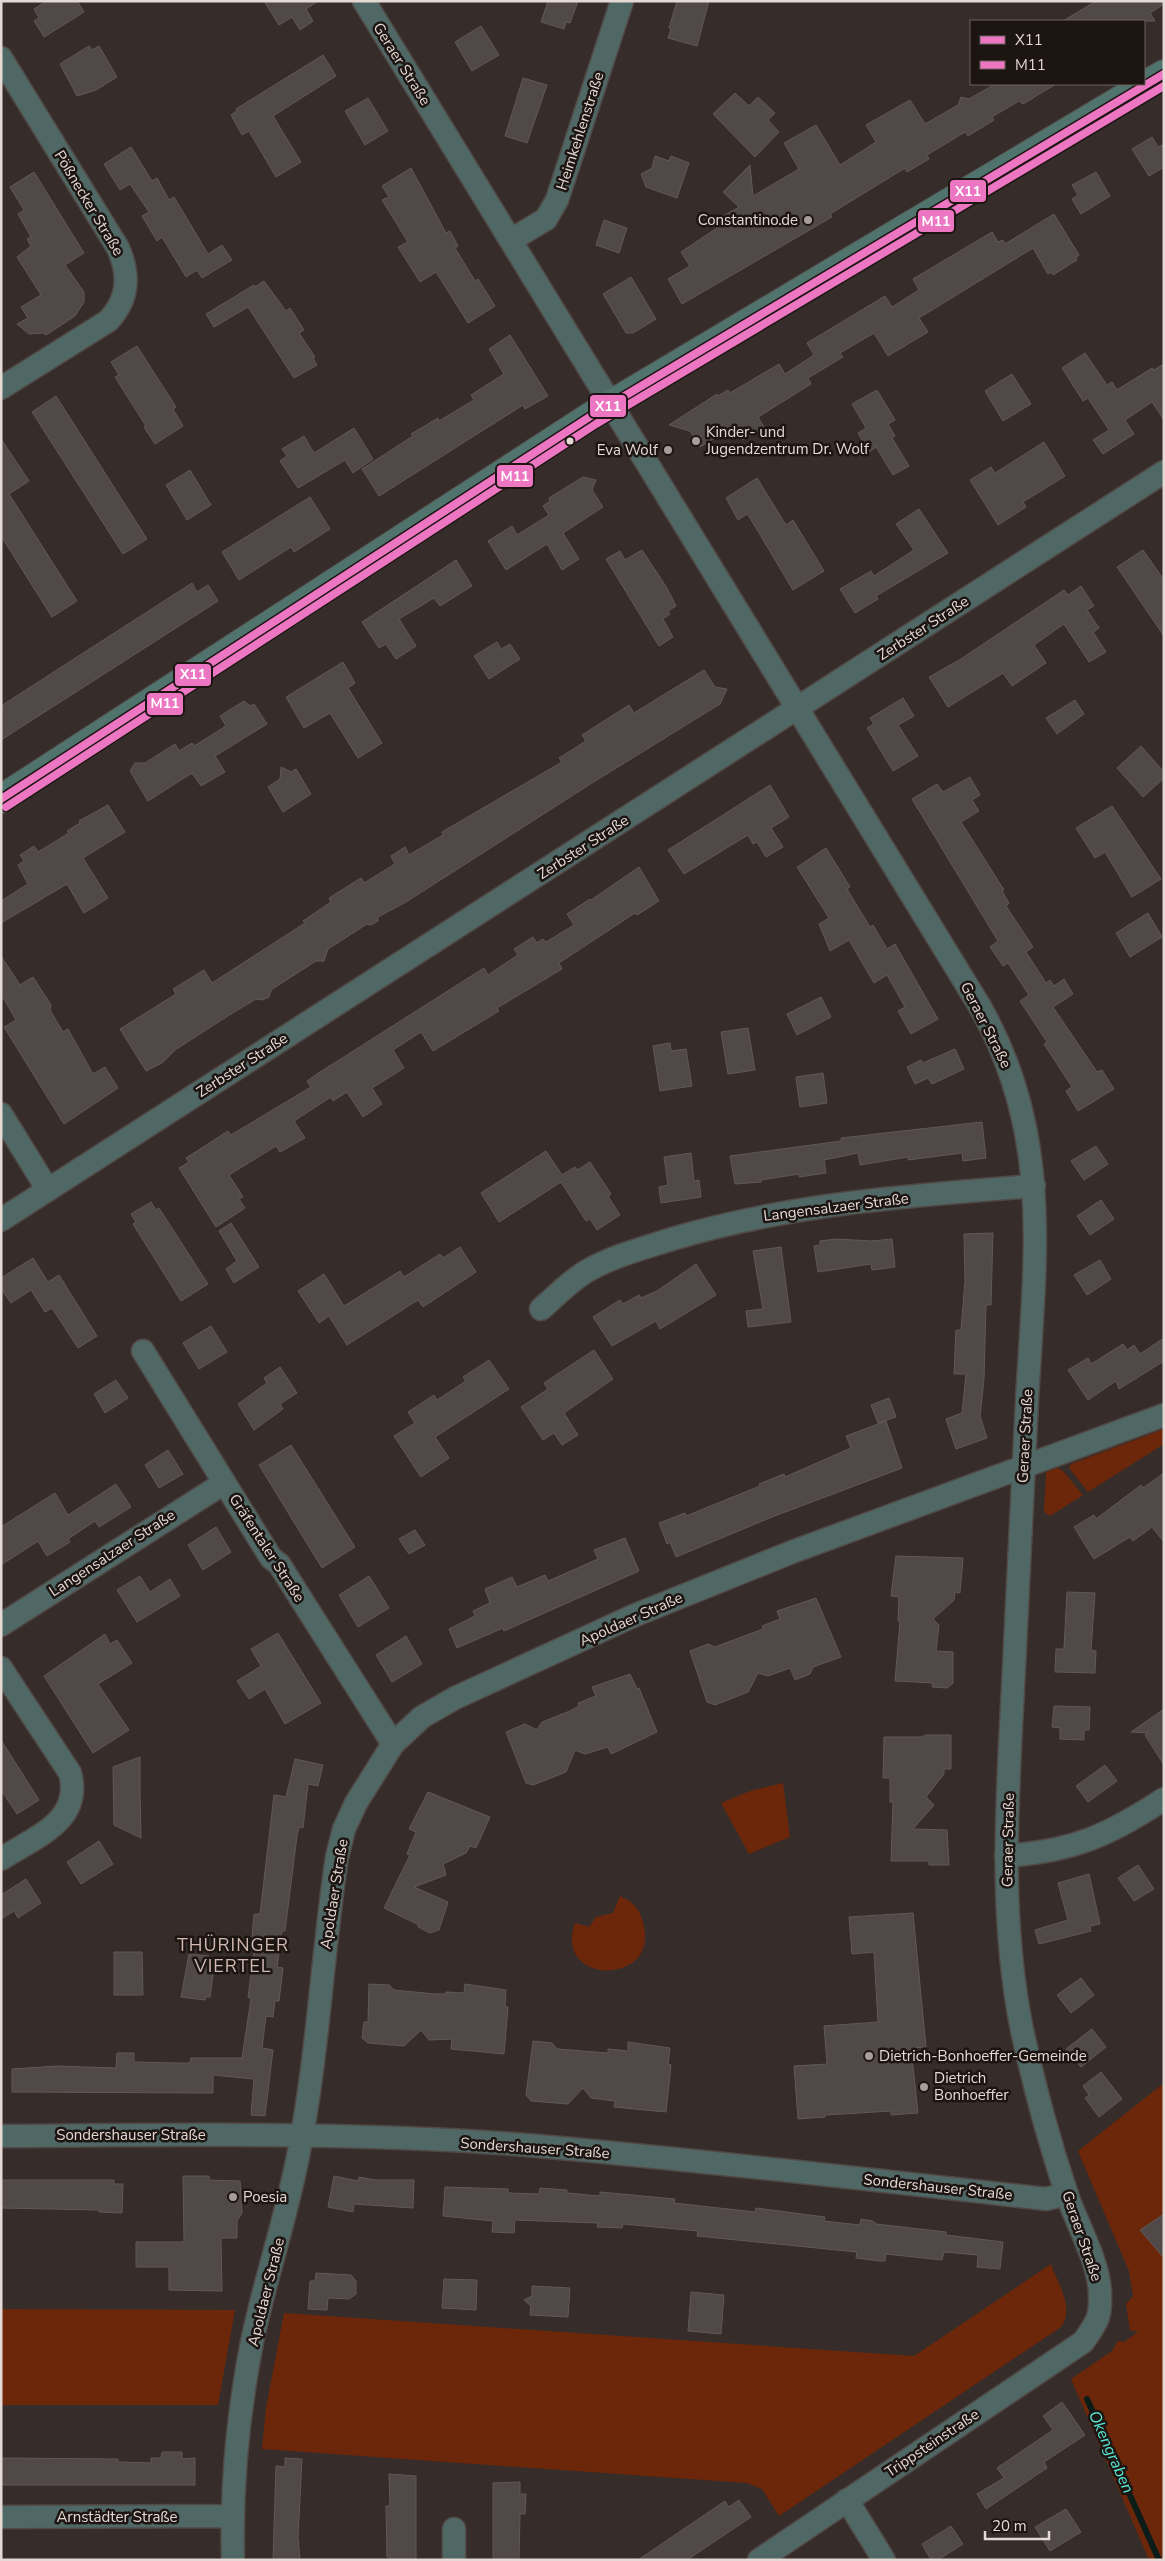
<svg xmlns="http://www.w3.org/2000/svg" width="1165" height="2561" font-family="'Nunito Sans',sans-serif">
<rect width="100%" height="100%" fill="#362d2a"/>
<path fill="#6c260a" d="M1164,1429v15l-76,48 -19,-24 2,-4z
M1057,1468l6,3 20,24 -33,21 -6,-4 2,-40z
M783,1783l7,54 -41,17 -28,-51 29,-12z
M620,1896c15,6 21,15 24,31 13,59 -91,58 -69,-4l14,4 7,-10 17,-4z
M1164,2083v477h-15l-78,-181 41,-28 6,-10 6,1 14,-10 -8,-2 -4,-26 7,-8 -4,-25 -51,-120z
M1051,2264c7,20 24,45 10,63l-282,189 -17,-27 -15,-6 -485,-34 4,-41 18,-95 630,43z
M1,2309l234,1 -17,95h-217z"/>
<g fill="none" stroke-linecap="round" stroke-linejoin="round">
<path stroke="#0b1c19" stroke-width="6" d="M1087,2399l72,161"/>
</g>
<path fill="#504947" stroke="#615957" d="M47,1h30l7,11 -40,25 -10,-16 5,-3 -5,-9z
M264,1h54l-12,8 7,12 -13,9 -8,-13 -13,8z
M548,1h30l-8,22 -4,-1 -2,7 -23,-7z
M677,1h32l-12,45 -29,-8 3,-9 -2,-1z
M1096,1h68v3l-14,9 5,8h-92z
M481,26l18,29 -27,16 -17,-29z
M89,46l3,4 7,-4 18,31 -21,13 -19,6 -17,-32z
M323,55l13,21 -63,40 28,46 -25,15 -27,-46 -7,4 -11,-20 6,-4 -1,-2z
M523,78l24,7 -20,58 -22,-7z
M995,84h61l-33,20 -4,-3 -27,16 2,3 -26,16 -3,-4 -38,23 2,4 -22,13 -2,-4 -75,46 2,3 -150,87 -14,-25 22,-13 -9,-14 36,-24 -4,-6 26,-15 -16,-15 27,-27 3,31 46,-27 -15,-26 32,-18 24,40 36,-23 -10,-17 44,-25 15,24 33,-19 3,-8 8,2z
M735,93l14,13 9,-9 17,16 -7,7 11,12 -24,25 -42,-43z
M368,98l20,33 -23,14 -20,-34z
M1152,137l6,10 6,-3v23l-15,9 -17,-27z
M131,147l21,34 5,-3 12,22 5,-3 34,57 14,-9 10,15 -30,18 -5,-8 -11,7 -24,-40 -5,4 -15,-25 7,-4 -19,-28 -10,6 -16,-26z
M655,156l14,5 2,-5 18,7 -12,35 -31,-11 -5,-13 11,-6z
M411,168l35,65 4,-2 8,15 -3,2 20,33 3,-2 17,27 -27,17 -32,-51 -16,10 -22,-35 10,-5 -26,-42 7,-3 -7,-11z
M34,172l50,81 -19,12 19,27v10l-9,14 -29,19 -2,-2 -15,1 -12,-10 11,-6 -7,-11 20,-12 -24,-38 14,-11 -4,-7 4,-2 -13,-23 6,-4 -14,-23z
M1096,172l14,24 -29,18 -9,-15 6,-4 -6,-10z
M1054,214l25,41 -3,3 1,2 -24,15 -2,-3 -3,2 -15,-26 -114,70 9,14 -40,24 -14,-23 -34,20 3,4 -35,21 3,6 -53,33 6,10 -21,13 -8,-14 -35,21 -10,-16 -21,-6 48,-31 1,2 10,-6 2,3 49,-29 6,10 29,-19 -7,-12 78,-47 7,11 27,-17 -6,-11 79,-47 6,10 5,-2 2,4z
M604,220l23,8 -8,25 -23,-8z
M631,277l25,42 -23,14h-7l-23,-39z
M264,281l22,30 4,-3 14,22 -5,3 16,24 -2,1 4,7 -23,13 -46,-71 -34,20 -8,-13 48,-29 1,2z
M510,335l38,61 -23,13 -2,-4 -144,91 -17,-27 51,-33 -2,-2 27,-16 1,3 35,-21 -3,-5 33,-21 -15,-25z
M137,346l39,61 -3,2 10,17 -28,18 -11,-17 2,-1 -31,-49 4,-2 -8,-13z
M1085,353l22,32 5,-3 5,8 35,-22 2,2 10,-6v56l-12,-18 -27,18 9,14 -31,20 -10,-14 16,-10 -21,-32 -5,3 -21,-33z
M1012,374l19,30 -28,17 -18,-30z
M877,390l18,30 -7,4 7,12 -3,2 17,28 -16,9 -17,-28 -7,5 -11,-19 8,-5 -14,-24z
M56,396l91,143 -24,15 -91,-142z
M354,428l19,31 -20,14 -8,-13 -47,28 -18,-27 7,-5 -5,-7 22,-13 10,17z
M1,439l28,42 -20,13 68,107 -25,16 -51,-81z
M1044,442l21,34 -42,26 3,5 -28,18 -28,-45 21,-13 4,6z
M190,470l21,35 -24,15 -21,-35z
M583,477l13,3 -4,10 11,17 -40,26 16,26 -17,11 -15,-26 -41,26 -18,-29 24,-15 5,9 32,-20 -6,-9 7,-5 -1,-3z
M757,478l29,47 7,-5 31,51 -31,19 -43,-72 -3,-4 -9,6 -12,-22z
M310,497l20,32 -36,23 -3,-5 -52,33 -17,-28z
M919,509l29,44 -72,43 2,3 -23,14 -15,-24 31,-18 3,5 40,-26 -18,-26z
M642,550l25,38 9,18 -8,5 2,3 -7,5 10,18 -14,9 -53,-87 14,-8 5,9z
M1143,550l21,30v56l-47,-69z
M456,560l16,26 -32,20 -6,-8 -35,21 17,27 -20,13 -10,-15 -7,4 -17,-26z
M192,583l5,9 11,-7 10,16 -217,139v-34z
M1081,586l13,20 -7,4 12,18 -6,4 13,20 -17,10 -25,-38 -30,21 12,18 -34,23 -9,-13 -55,34 -19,-30 32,-18 103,-69 4,5z
M497,642l4,7 9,-5 10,15 -31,20 -15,-23z
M343,662l12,21 -7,5 34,55 -24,15 -28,-45 -26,15 -18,-31z
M704,670l11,17 12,2 -7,15 -128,79 -186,119 -28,15v4l-7,4 -4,-1 -39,25 -4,12h-8l-45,29 -2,7 -7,3 -6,-1 -25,15 -56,36 -13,13 -16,8 -26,-42 56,-35 -3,-5 31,-19 8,13 93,-60 -2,-2 28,-19 -2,-4 32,-20 3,5 31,-19 -4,-8 14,-9 4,8 34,-20 -1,-3 120,-70 -3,-4 27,-17 -4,-6 47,-30 5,8z
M903,698l11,18 -16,9 20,31 -25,15 -26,-43 7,-4 -4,-6z
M1075,700l9,14 -27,20 -11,-16z
M244,701l6,5 4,-2 13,20 -52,32 10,16 -24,14 -9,-13 -44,28 -18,-30 5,-8h10l30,-19 4,7 13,-8 2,3 32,-20 -6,-10z
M1141,746l23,26v6l-21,19 -26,-29z
M281,767l10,5 5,-3 15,25 -28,18 -15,-25 12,-8z
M970,777l10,18 -8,5 7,11 -18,11 43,68 -2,1 7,12 -3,3 27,41 -7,5 20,31 4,-3 4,6 10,-7 9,15 -20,13 44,65 5,-2 12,19 -36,22 -12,-20 6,-4 -28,-43 3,-2 -27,-41 9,-6 -21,-32 -5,3 -13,-19 8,-6 -86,-142 25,-15 6,8z
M770,785l19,32 -18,11 12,19 -17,10 -9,-15 -4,2 -5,-9 -64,39 -16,-24z
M108,805l17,27 -42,26 25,40 -24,15 -17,-29 -66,39v-22l27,-17 -10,-19 6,-4 -4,-6 14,-9 4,6 31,-19 -2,-2 13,-8 -1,-2z
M1112,806l49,73 -29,18 -27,-45 -10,6 -19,-30z
M826,848l24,39 -3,2 23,38 3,-2 14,24 8,-5 43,75 -27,15 -13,-23 7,-4 -18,-32 -13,8 -25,-43 -19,11 -11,-27 10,-6 -32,-51z
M639,867l20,34 -22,14 -2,-2 -76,50 3,6 -65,39 2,3 -66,40 -12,-19 -28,18 11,18 -32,20 10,16 -19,13 -16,-25 -14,9 -2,-4 -37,24 11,17 -25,14 -4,-6 -47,29 14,22 -4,2 6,9 -29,19 -37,-59 10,-6 -3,-4 42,-27 3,4 80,-48 -4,-6 10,-7 167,-106 4,7 30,-20 -4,-6 19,-12 4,6 6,-4 3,3 28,-17 -7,-11 23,-15 1,1z
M1148,913l14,24 -32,20 -14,-24z
M1,956l19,29 13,-8 18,28 -1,5 13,22 5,-3 25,45 12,-7 13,21 -54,36 -60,-97 12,-7 -15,-26z
M821,997l10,20 -34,18 -10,-21z
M748,1028l7,42 -27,4 -7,-42z
M670,1043l1,8 15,-2 6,37 -32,5 -7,-45z
M955,1049l9,20 -32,15 -4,-6 -13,6 -8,-17 14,-7 2,3z
M823,1073l4,30 -27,4 -4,-30z
M982,1122l4,36 -23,3 -1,-8 -54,7v-3l-48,8 -2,-12 -34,7 2,13 -27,4v-3l-38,6v2l-26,2 -5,-28 111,-15v-3z
M1096,1146l12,18 -24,16 -13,-19z
M546,1151l16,24 13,-8 2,3 13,-8 21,32 -3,2 12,19 -23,15 -7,-11 -4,2 -25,-39 -62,40 -18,-29z
M691,1153l3,28 5,-1 2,17 -40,6 -2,-16 9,-2 -4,-28z
M1101,1200l13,19 -24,16 -13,-19z
M151,1202l5,8 3,-2 49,76 -27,17 -48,-77 3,-2 -5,-8z
M231,1223l28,44 -25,16 -8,-14 11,-8 -18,-30z
M993,1233l-2,72h-5l-2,74 -4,37 7,22 -31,11 -10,-30 16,-6 4,-39h-12l2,-44h5l4,-49 -1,-47z
M836,1239l36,2 20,-2 3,28 -23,3 -1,-6 -53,8 -4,-26 6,-1v-4z
M460,1247l16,25 -53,35 -5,-7 -71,45 -18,-29 -10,7 -21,-32 26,-17 20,32 56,-35 4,6 36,-23 3,4z
M781,1247l10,75 -43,5 -2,-16 17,-2 -10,-58z
M33,1258l15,24 11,-7 38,61 -19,12 -26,-40 -7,4 -14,-22 -20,13 -10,-14v-11z
M1100,1260l11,19 -24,16 -13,-20z
M696,1264l20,31 -56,34 -4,-8 -44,25 -19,-29 27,-17 3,4 16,-9 2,3 16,-7z
M211,1326l16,26 -28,17 -16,-26z
M1164,1338v23l-45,28 -3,-8 -28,19 -20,-30 20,-12 3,6 32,-20 4,6 7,-5 6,9z
M594,1350l19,29 -49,34 14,22 -16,10 -8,-12 -11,7 -22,-33 27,-18 -4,-6z
M489,1360l20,29 -74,48 14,21 -28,19 -27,-41 21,-13 -7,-11 26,-17 3,5 29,-19 -3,-4z
M280,1367l17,26 -17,11 3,5 -29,21 -16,-26 29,-21 -3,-5z
M116,1380l12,18 -23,15 -11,-19z
M889,1398l7,19 -18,6 -7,-18z
M886,1421l16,47 -130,49 -96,40 -6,-15 -3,2 -8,-21 26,-10 1,3 74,-30 -1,-2 25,-10 1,3 66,-29 -5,-12z
M291,1445l64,102 -33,21 -63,-103z
M168,1450l15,24 -24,14 -14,-23z
M1164,1473v69l-12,-15 -19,14 -3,-4 -36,22 -20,-32 20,-12 2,4 45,-34 2,3z
M116,1484l15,23 -32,20 -4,-6 -27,18 2,3 -23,14 -9,-15 -37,24v-38l54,-34 13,22z
M216,1527l15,25 -28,18 -15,-25z
M415,1530l10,15 -16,9 -10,-15z
M625,1538l14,33 -135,60 -1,-3 -46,20 -8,-19 26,-13 -2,-5 17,-8 -5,-14 27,-12 5,10 28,-12 3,6 50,-22 -4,-9z
M896,1556l67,2 -3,35 -5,-1 -1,8 -21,19 6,6 -3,26 17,1v31l-6,5 -15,-1 1,-4 -38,-2 5,-59 -2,-1 1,-24 -8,-1z
M140,1576l10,16 20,-13 10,17 -43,26 -20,-32z
M369,1576l20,32 -31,19 -19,-32z
M1067,1592l28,1 -4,57 5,1 -1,22 -40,-1 1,-23h8z
M816,1598l25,59 -28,10 -3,7 -15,6 -5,-12 -22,8 -10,-3 -10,19 -33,13 -8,-3 -17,-51 18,-7 7,3 48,-18 -1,-3 18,-7 -3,-8z
M278,1633l43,70 -36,21 -20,-35 -16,10 -12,-18 24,-15 -10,-17z
M105,1634l5,10 7,-4 15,23 -34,21 31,46 -36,23 -49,-77z
M406,1636l16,28 -30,18 -16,-27z
M630,1674l7,15 2,-1 18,44 -46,22 -3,-7 -23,7 -10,-4 -9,22 -33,13 -7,-2 -20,-51 19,-8 12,6 5,-8 28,-11 9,-5 -1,-3 18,-7 -4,-9z
M1054,1706l36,1 -1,23h-5v10l-24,-1v-11l-8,-1z
M1164,1709v56l-19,-30 3,-2 -17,-1z
M926,1735h25v34h-7v5l-18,23 8,8 -21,24 34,1 2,35h-20v-4h-38l2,-59h-3v-24h-7l1,-41h38z
M1,1740l38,60 -22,14 -16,-24z
M140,1757v33l1,48 -27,-13 -1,-58z
M295,1759l28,6 -5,21 -10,-2 -5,44 -4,-1 -2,9 -12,95h-3l-5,36 6,1 -4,33h-4l-2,16 -7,-1 -4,32 11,2 -8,66 -14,-1 3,-36 -41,-4v18l-201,-1v-23l45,-3 59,2 1,-15h17v9l43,1h13l1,-5h51l9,-59 -3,-2 8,-60h-4l2,-23h6l14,-119 12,2z
M1105,1765l12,16 -29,21 -12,-16z
M428,1792l62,25 -14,31 -6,-2 -4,7 -23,11 3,11 -32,12 34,15 -9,28 -9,3 -12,-6 1,-2 -35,-17 26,-53 -3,-1 9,-22 -7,-3z
M99,1841l14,23 -32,20 -14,-22z
M1138,1865l16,24 -20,12 -16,-23z
M1089,1874l11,50 -10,2 1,5 -52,13 -4,-14 33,-10 -10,-37z
M26,1879l15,24 -23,15 -4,-7 -13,8v-24z
M913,1913l13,134 -15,1 7,65 -27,2v-4l-66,4v2l-27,2 -4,-53 33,-2 -3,-38 54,-4 -4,-70 -22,2 -3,-37z
M114,1952h28l1,43h-29z
M189,1954l20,2 -1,10 6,1 -4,30h-4l-1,3 -24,-3z
M1081,1978l13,17 -23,18 -14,-18z
M369,1984l20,1 5,5 41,4h11v-2l18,1 1,-9 41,6 -1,17h3l-4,47 -53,-5 1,-10 -23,1 -8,-10 -17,16 -36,-3 -6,-5 2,-16h4z
M1092,2029l14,18 -25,20 -15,-18z
M533,2041l19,2 5,6 51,4v-4l20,2v-9l42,6 -2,16 3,1 -5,47 -52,-5 1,-6 -24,-3 -8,-10 -15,16 -37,-3 -5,-6z
M1101,2072l21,27 -23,18 -14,-19 4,-3 -6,-9z
M183,2176h26v4l31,1 2,32 -5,8v17h-16l1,53 -53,-1v-23h-33v-25h48z
M334,2176l24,5 1,-4 16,3h39l-1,28 -59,-4 -1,8 -25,-5z
M1,2180h113v4h9l-1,29 -23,-1v-2l-98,-2z
M445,2187l63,2v4l31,1 1,-6 27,2v3l33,3v-4l75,7 -1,4 81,9 1,-4 69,9 -1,4 36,4 1,-6 12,2 3,3 70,8v3l57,7 -3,27 -23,-2 1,-12 -34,-3 -2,8 -56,-6 -1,7h-5l-24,-3 1,-6 -160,-16 1,-5 -75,-7 -1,4 -25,-1 1,-4 -83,-3 -1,13 -22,-1 1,-11 -50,-5z
M1164,2214v44l-24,-28z
M316,2273l35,2 5,6v13l-7,5 -21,-1 -1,12 -19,-1 2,-28h5z
M444,2279l33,1 -1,30 -34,-2z
M532,2286l38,2 -2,29 -38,-2 1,-9 -7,-6 8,-4z
M691,2292l33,3 -3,39 -33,-3z
M1062,2402l23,33 -41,27 3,6 -61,41 -9,-15 27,-16 -7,-10 56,-38 -10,-14z
M162,2452h20v7l13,-1v27h-194v-27l117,1v3l33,1v-5h10z
M285,2458l17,1 -4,78 2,23h-27l3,-94 9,1z
M389,2474l27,2v84h-26v-3h-3l-1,-51h4z
M520,2482v12h6l-1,20h-5l-1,46h-26v-77z
M739,2500l12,17 -64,43h-49l87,-59 4,6z
M1066,2509l15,23 -31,19 -15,-24z
M951,2526l12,18 -25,16h-7l-9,-16z"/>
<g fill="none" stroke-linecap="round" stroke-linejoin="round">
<g stroke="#514946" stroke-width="25">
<path id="street" d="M364,1l615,1004c74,128 56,254 48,395 -5,96 -9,192 -14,288 -6,114 -14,229 9,342 12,56 27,111 45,165 10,29 32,67 33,98 1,25 -3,29 -17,49l-324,218
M1,58l117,190c12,27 11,51 -10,73l-107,67
M511,240l35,-21 11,-19 65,-199
M1,1114l47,76
M1,1220l1163,-748
M541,1309c15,-13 29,-28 46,-38 26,-15 57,-23 85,-32 117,-35 241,-44 362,-53
M143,1351l128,207 8,6 114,180
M1,1625l223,-142
M1,1668l69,105c13,48 -35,64 -69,86
M1006,1856c67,-5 102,-20 158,-57
M1,2136c179,-1 359,-5 537,10 170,15 339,34 508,53l21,-5
M847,2500l37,60
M1,2517l231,-1
M454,2529v31
M233,2560c-2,-73 5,-146 19,-218 13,-63 34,-123 46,-186 20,-99 24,-200 39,-299l7,-28 12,-26 37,-59 29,-27 33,-19 178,-82 159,-64 372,-137"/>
</g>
<g stroke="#514946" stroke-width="30">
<path id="secondary" d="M1,799l590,-383 573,-342"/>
</g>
<use href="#street" stroke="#506865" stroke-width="22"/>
<use href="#secondary" stroke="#50736d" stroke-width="28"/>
<g stroke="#1d1512" stroke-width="11">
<path id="bus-1" d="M1,799l590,-383 573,-342"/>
</g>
<g stroke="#1d1512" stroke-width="11">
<path id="bus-2" d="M6,807l590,-383 568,-338"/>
</g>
<use href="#bus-1" stroke="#ec76c2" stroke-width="8"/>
<use href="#bus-2" stroke="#ec76c2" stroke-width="8"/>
</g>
<g fill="#a79d99" stroke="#1d1512" stroke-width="2">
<circle cx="808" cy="220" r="5"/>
<circle cx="696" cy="441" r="5"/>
<circle cx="668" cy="450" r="5"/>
<circle cx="869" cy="2056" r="5"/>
<circle cx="924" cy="2087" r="5"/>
<circle cx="233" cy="2197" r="5"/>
</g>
<circle fill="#e4d9d5" stroke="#1d1512" stroke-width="2" cx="570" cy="441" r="4.5"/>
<g text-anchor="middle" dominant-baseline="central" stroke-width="5" stroke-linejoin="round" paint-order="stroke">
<g font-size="15" fill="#e4d9d5" stroke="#1d1512">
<text transform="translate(402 64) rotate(58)">Geraer Straße</text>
<text transform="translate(580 131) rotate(-72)">Heimkehlenstraße</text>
<text transform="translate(89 203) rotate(59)">Pößnecker Straße</text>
<text transform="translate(923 628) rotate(-33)">Zerbster Straße</text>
<text transform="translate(583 847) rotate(-33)">Zerbster Straße</text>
<text transform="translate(986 1025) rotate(63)">Geraer Straße</text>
<text transform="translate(242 1065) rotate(-33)">Zerbster Straße</text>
<text transform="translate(836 1207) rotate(-7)">Langensalzaer Straße</text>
<text transform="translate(1025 1436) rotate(-87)">Geraer Straße</text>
<text transform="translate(267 1548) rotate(57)">Gräfentaler Straße</text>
<text transform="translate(112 1553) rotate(-33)">Langensalzaer Straße</text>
<text transform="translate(631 1619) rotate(-24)">Apoldaer Straße</text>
<text transform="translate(1008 1840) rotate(-89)">Geraer Straße</text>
<text transform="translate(334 1894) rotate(-81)">Apoldaer Straße</text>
<text x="131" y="2135">Sondershauser Straße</text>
<text transform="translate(535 2148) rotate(4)">Sondershauser Straße</text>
<text transform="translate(938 2187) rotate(6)">Sondershauser Straße</text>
<text transform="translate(1082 2236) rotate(71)">Geraer Straße</text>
<text transform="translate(266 2292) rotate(-76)">Apoldaer Straße</text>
<text transform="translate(932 2443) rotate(-34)">Trippsteinstraße</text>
<text x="117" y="2517">Arnstädter Straße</text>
</g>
<g font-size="15" fill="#e4d9d5" stroke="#1d1512" text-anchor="start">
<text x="798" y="220" text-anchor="end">Constantino.de</text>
<text x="706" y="432">Kinder- und<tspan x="706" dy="17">Jugendzentrum Dr. Wolf</tspan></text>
<text x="658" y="450" text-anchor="end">Eva Wolf</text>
<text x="879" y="2056">Dietrich-Bonhoeffer-Gemeinde</text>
<text x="934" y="2078">Dietrich<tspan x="934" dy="17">Bonhoeffer</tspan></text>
<text x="243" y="2197">Poesia</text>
</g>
<g font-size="16" font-style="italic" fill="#59e9d5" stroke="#1d1512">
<text transform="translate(1111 2452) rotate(66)">Okengraben</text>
</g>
<g font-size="18" letter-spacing="1" fill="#d0bab2" stroke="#1d1512">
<text x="233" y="1945">THÜRINGER<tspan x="233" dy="21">VIERTEL</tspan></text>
</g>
</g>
<g stroke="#1d1512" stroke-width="2">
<rect x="949" y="179" width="38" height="24" rx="5" fill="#ec76c2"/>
<rect x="917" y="209" width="38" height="24" rx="5" fill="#ec76c2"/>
<rect x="589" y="394" width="38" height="24" rx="5" fill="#ec76c2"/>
<rect x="496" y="464" width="38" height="24" rx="5" fill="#ec76c2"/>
<rect x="174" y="663" width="38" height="24" rx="5" fill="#ec76c2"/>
<rect x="146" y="692" width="38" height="24" rx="5" fill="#ec76c2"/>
</g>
<g font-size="14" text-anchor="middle" font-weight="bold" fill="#fff">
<text x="968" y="196">X11</text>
<text x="936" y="226">M11</text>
<text x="608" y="411">X11</text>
<text x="515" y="481">M11</text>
<text x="193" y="679">X11</text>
<text x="165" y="708">M11</text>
</g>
<rect width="1165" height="2561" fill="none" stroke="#e4d9d5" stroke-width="5"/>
<rect x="970" y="20" width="175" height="65" fill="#1d1512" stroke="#6d6360"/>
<rect x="980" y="36" width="25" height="8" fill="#ec76c2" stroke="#6d6360"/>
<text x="1015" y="45" font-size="15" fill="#e4d9d5">X11</text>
<rect x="980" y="61" width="25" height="8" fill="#ec76c2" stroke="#6d6360"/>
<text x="1015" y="70" font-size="15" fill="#e4d9d5">M11</text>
<path d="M985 2531v8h64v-8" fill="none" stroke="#e4d9d5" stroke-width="2.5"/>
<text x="992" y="2531" font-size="15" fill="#e4d9d5" stroke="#1d1512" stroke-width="4" paint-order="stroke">20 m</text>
</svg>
